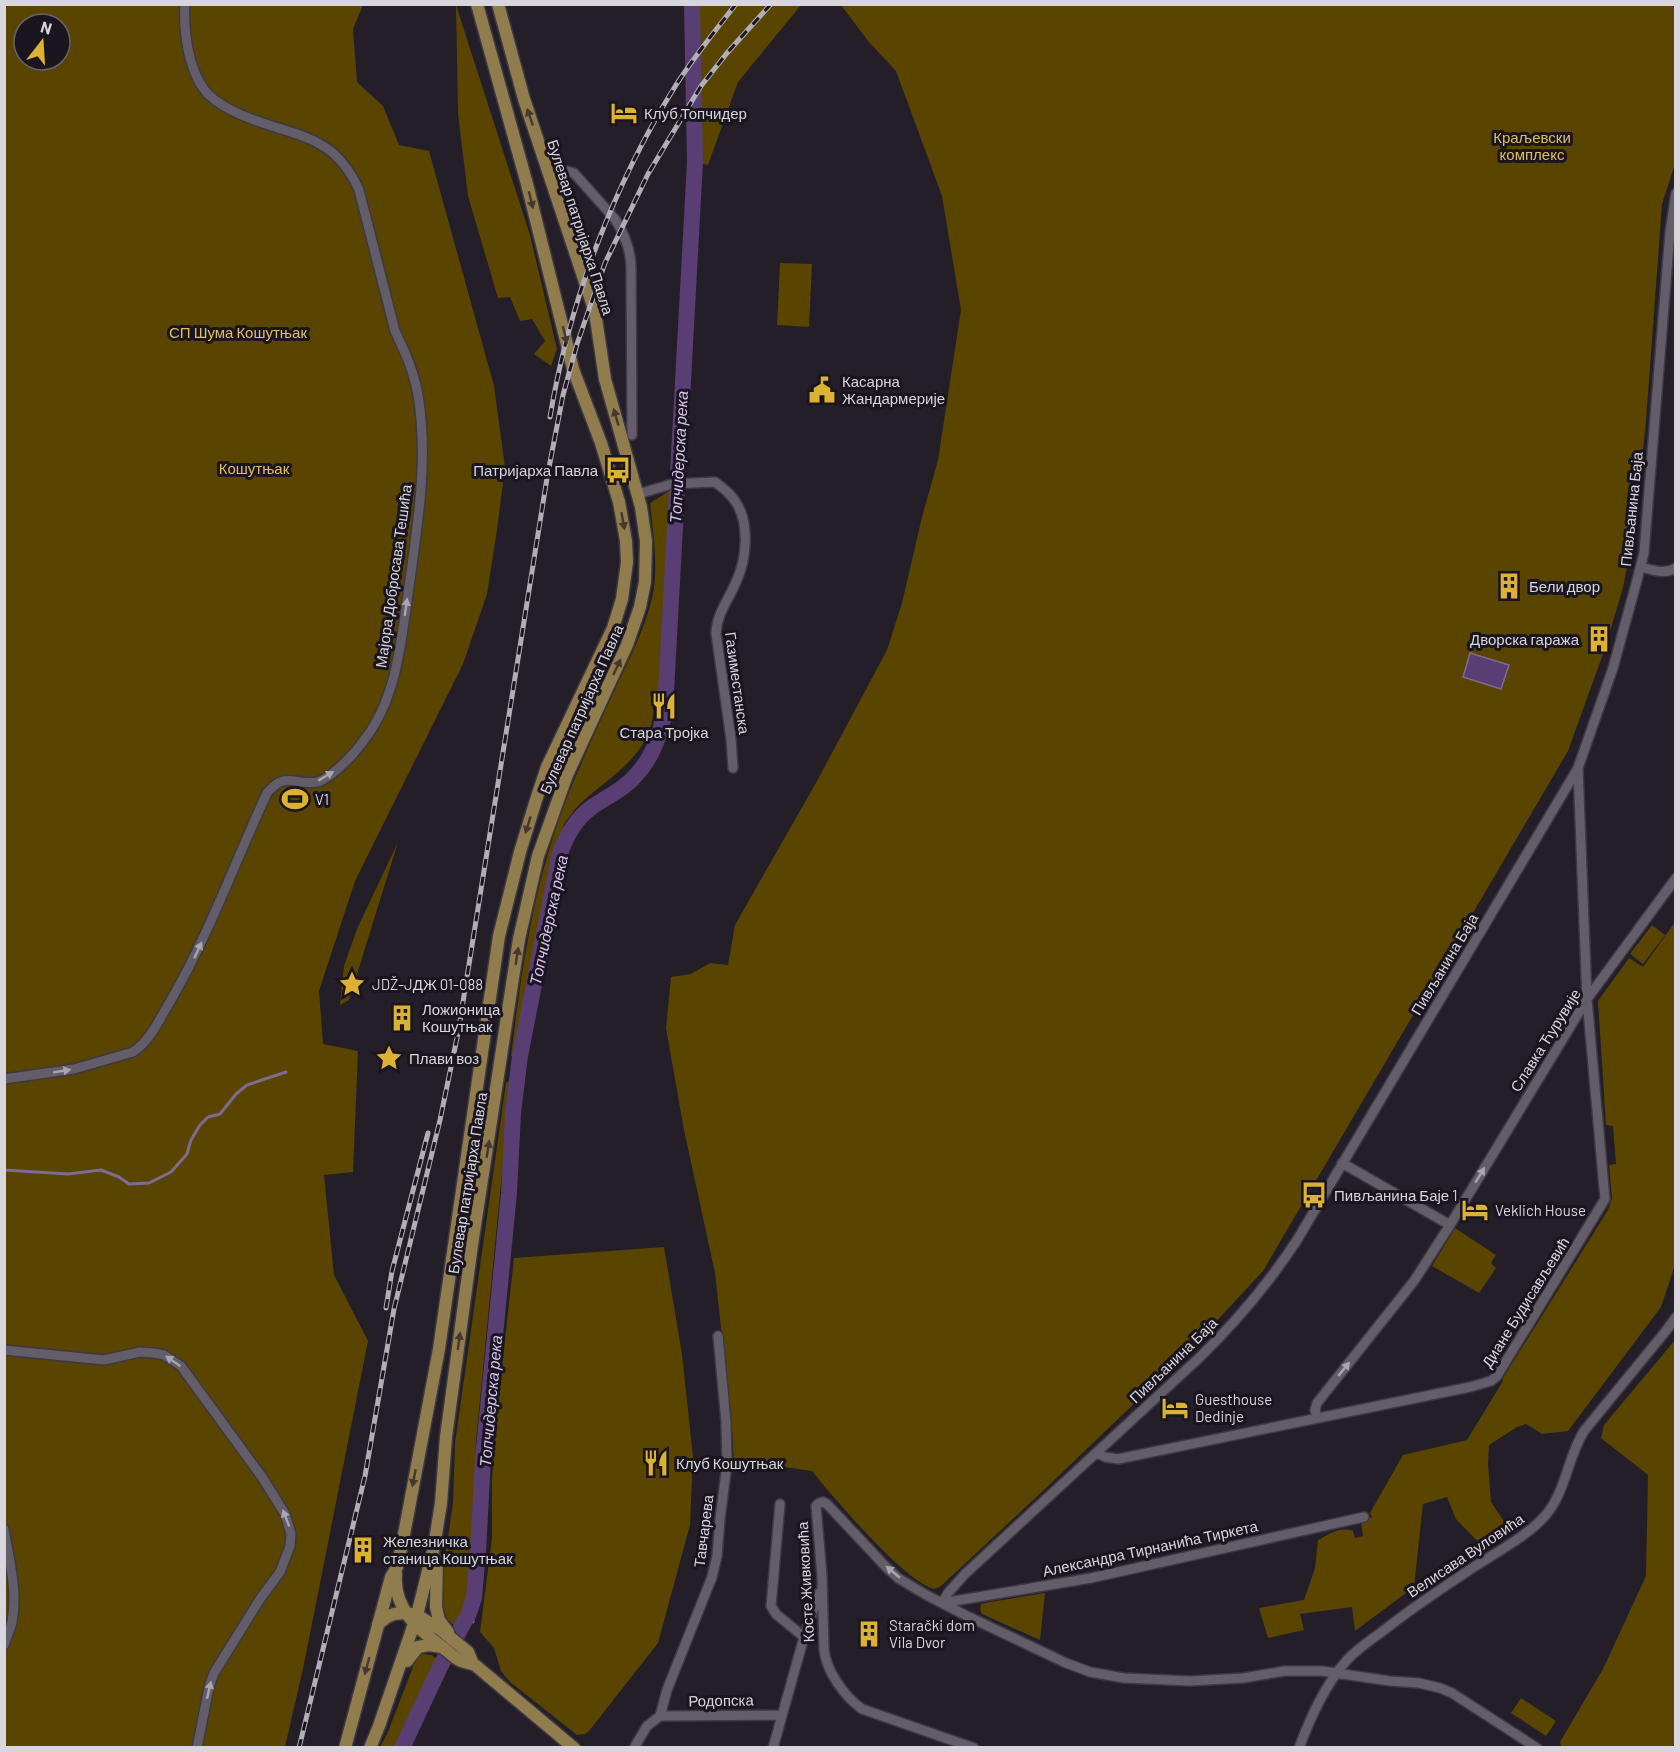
<svg xmlns="http://www.w3.org/2000/svg" width="1680" height="1752" font-family="Barlow,sans-serif">
<rect width="100%" height="100%" fill="#231e28"/>
<path fill="#594500" fill-rule="evenodd" d="M5,5h358l-10,24 4,53 26,24 16,39 30,6 65,235 11,81 -8,63 -10,64 -24,70 -108,217 -36,110 4,53 35,7 -5,121 -29,3 10,100 34,66 -64,323 -19,83 -280,1zM24,24h36v36h-36z
M456,5l74,230 27,114 -6,17 -17,-12 11,-13 -13,-22 -12,2 -10,-24 -12,1 -30,-102 -10,-82z
M692,5h109l-63,77 -30,83 -13,-3z
M841,5h834v159l-13,40 -16,217 -9,91 -14,76 -20,66 -35,97 -305,520 -75,81 -142,136 -106,99 -6,2c-29,-7 -101,-92 -122,-118l-49,-7 -29,-1 -2,-35 -17,-155 -31,-143 -18,-102 5,-51 20,-3 19,-11 18,2 7,-40 82,-144 70,-131 15,-47 20,-86 16,-57 23,-150 -19,-114 -46,-125 -28,-30z
M780,263l32,1 -3,63 -32,-2z
M674,488l-13,203 -11,1c1,7 4,16 3,23 -5,43 -46,63 -74,90 -6,6 -10,13 -15,19l-48,232h-5c9,-74 19,-147 42,-219 17,-53 42,-104 65,-154 13,-28 27,-55 34,-85 7,-30 1,-64 -2,-95z
M398,842l-49,158 -9,5 4,-39 13,-37z
M1675,922l1,340 -15,45 -93,124 -26,3 -16,-10 -9,3 -28,18 -1,19 3,38 18,27 -27,17 -26,-27 -9,-22 -24,7 -9,83 -59,44 -3,-24 -52,7 4,16 -36,8 -9,-30 45,-8 11,-32 3,-28c12,-6 21,-14 35,-9l2,7 8,-2 -2,-13 11,-6 -2,-4 33,-58 64,-15 36,-59v-3l105,-168 4,-12 -3,-33 7,-1 -3,-38 -7,-1 -8,-124 31,-43 14,9z
M1652,925l13,10 -22,29 -13,-10z
M511,1080l-35,361 -4,124 -2,29 -3,10 -11,23 -9,-8 -4,-12 1,-42 9,-62 2,-60 51,-360z
M1455,1228l41,27 -5,8 5,5 -17,25 -47,-27z
M664,1247l18,107 11,103 -3,68 -32,118 -69,88 -4,3 -8,1 -67,-53 -9,-11 -7,-23 -14,-16 12,-94v-59l4,-58 18,-163z
M1675,1340v407h-114l-1,-5 43,-73 43,-93 2,-101 -47,-37 3,-13z
M1045,1593l-5,47 -58,-26 -2,-5 1,-5 9,-2z
M422,1654l10,1 6,5 -42,87h-16l8,-15 28,-73z
M1521,1698l35,23 -10,15 -35,-23z"/>
<path fill="#583e72" stroke="#7e6b92" stroke-width="1.5" d="M1470,653l39,12 -8,24 -38,-12z"/>
<g fill="none" stroke-linecap="round" stroke-linejoin="round">
<path stroke="#7e6b92" stroke-width="3" d="M4,1170l64,4 33,-4 18,7 10,7 20,-1 22,-11 16,-18 4,-14 9,-15 8,-8 12,-3 16,-20 11,-9 39,-13
M472,1603l1,19"/>
<path stroke="#583e72" stroke-width="16" d="M402,1748l38,-81 29,-54 5,-15 4,-46 5,-94 26,-265 4,-80 7,-57 39,-199c6,-19 16,-38 33,-50 16,-11 33,-18 45,-33 17,-19 23,-40 28,-64l30,-548 -3,-158"/>
<g stroke="#3d3942" stroke-width="12">
<path id="minor" d="M549,173l18,-2 7,2 41,46c10,16 16,31 16,49l1,167
M638,494l34,-10 43,-2c7,5 15,11 20,19 15,21 12,58 1,81 -7,17 -19,31 -20,51l15,106 2,29
M1641,567c12,3 23,8 35,1
M4,1079l70,-10 59,-17c18,-12 27,-34 38,-52 38,-66 64,-138 96,-207 20,-23 27,-7 50,-11 14,-3 39,-30 47,-42 32,-40 37,-97 44,-146 9,-66 21,-133 10,-199 -4,-23 -13,-43 -23,-64l-36,-141c-6,-14 -15,-27 -26,-37 -17,-14 -38,-20 -58,-26 -22,-7 -49,-16 -66,-32 -20,-20 -26,-63 -24,-91
M1342,1163l108,62
M4,1350l100,10 36,-8 14,1 10,2 17,11 81,111 23,37 6,20 -1,12 -10,26 -20,27 -46,74 -5,14 -12,61
M1317,1417l-2,-7 2,-7 97,-122 36,-56 137,-226 89,-121
M1097,1453l8,4 13,2 352,-72 21,-6 6,-5 108,-177 -18,-200 -9,-230
M780,1504l-9,102 5,8 28,23
M4,1529c5,30 14,63 8,93 -2,8 -5,15 -8,23
M942,1603l6,-10 17,-19 234,-216c37,-36 70,-75 98,-118l281,-472 35,-100 23,-84 8,-31 26,-321 6,-39
M942,1603l149,-25 273,-61
M660,1716l7,-26 45,-113 5,-21 3,-37 7,-55 -1,-42 -8,-86
M634,1748l13,-22 13,-10 122,-1
M773,1748l31,-111 15,-44
M974,1748l-112,-39c-18,-13 -36,-38 -38,-60l-2,-73 -6,-70 3,-3 4,-1 4,2 59,63 12,11 30,18 39,20 99,47 24,9 34,6 66,3 53,-3 42,-7h37l68,10 29,2 21,5 12,5 85,55
M1299,1748c12,-32 26,-63 48,-88 11,-12 24,-20 36,-29 30,-24 62,-45 94,-66 20,-13 51,-30 67,-48 22,-24 23,-59 40,-86l81,-99 11,-15"/>
</g>
<g stroke="#3d3942" stroke-width="15">
<path id="major" d="M437,1560l-1,47 3,13 9,12
M396,1574c-3,34 21,54 46,73 6,4 12,11 19,14 4,2 10,2 14,4l99,83
M378,1624l9,-7 7,-3 11,-1 12,2 24,15 27,22 5,12
M407,1661l11,-14 11,-2 13,2
M345,1748l46,-171 6,-10 5,-22 37,-196 60,-413 21,-84 16,-52 11,-33 66,-139 9,-29 5,-37 -1,-21 -7,-39 -18,-59 -28,-74 -46,-185 -50,-180
M370,1748l9,-22 38,-111 17,-68 7,-44 5,-66 26,-192 47,-306 19,-83 29,-81 60,-130 13,-38 5,-25 1,-41 -5,-34 -36,-128 -10,-67 -71,-213 -26,-95"/>
</g>
<use href="#minor" stroke="#635d69" stroke-width="9"/>
<use href="#major" stroke="#917c4d" stroke-width="12"/>
<g stroke="#b2aeb6" stroke-width="5">
<path id="rail" d="M550,417c19,-115 64,-233 126,-332 18,-28 39,-54 60,-81
M386,1308l6,-37 36,-138
M299,1748l66,-272 29,-167 46,-189 18,-87 89,-555 16,-83 14,-51 28,-81 43,-89 53,-88 26,-33 44,-49"/>
</g>
<use href="#rail" stroke="#1a151f" stroke-width="3" stroke-dasharray="9" stroke-linecap="butt"/>
</g>
<defs><path id="oneway-solid" d="M-6-.8H1V-3.2L6.5 0L1 3.2V.8H-6Z" transform="scale(1.5)"/></defs>
<g fill="#44392f">
<use href="#oneway-solid" transform="translate(530 117) rotate(-109)"/>
<use href="#oneway-solid" transform="translate(531 200) rotate(76)"/>
<use href="#oneway-solid" transform="translate(565 335) rotate(76)"/>
<use href="#oneway-solid" transform="translate(616 417) rotate(-106)"/>
<use href="#oneway-solid" transform="translate(623 521) rotate(80)"/>
<use href="#oneway-solid" transform="translate(617 667) rotate(-65)"/>
<use href="#oneway-solid" transform="translate(528 825) rotate(107)"/>
<use href="#oneway-solid" transform="translate(517 956) rotate(-81)"/>
<use href="#oneway-solid" transform="translate(488 1149) rotate(-81)"/>
<use href="#oneway-solid" transform="translate(459 1341) rotate(-82)"/>
<use href="#oneway-solid" transform="translate(414 1478) rotate(101)"/>
<use href="#oneway-solid" transform="translate(367 1666) rotate(105)"/>
</g>
<g fill="#a9a5ae">
<use href="#oneway-solid" transform="translate(406 607) rotate(-82)"/>
<use href="#oneway-solid" transform="translate(326 776) rotate(-31)"/>
<use href="#oneway-solid" transform="translate(198 950) rotate(-65)"/>
<use href="#oneway-solid" transform="translate(62 1071) rotate(-9)"/>
<use href="#oneway-solid" transform="translate(1480 1175) rotate(-59)"/>
<use href="#oneway-solid" transform="translate(173 1361) rotate(-145)"/>
<use href="#oneway-solid" transform="translate(1344 1369) rotate(-51)"/>
<use href="#oneway-solid" transform="translate(286 1518) rotate(-111)"/>
<use href="#oneway-solid" transform="translate(893 1572) rotate(-140)"/>
<use href="#oneway-solid" transform="translate(209 1690) rotate(-77)"/>
</g>
<defs>
<g id="hotel-bare" transform="scale(2.07)"><path d="M-6-4.5h1.5V1H6V5H4.5V3h-9V5H-6ZM-4 0a1.8 1.8 0 1 1 3.6 0ZM.5 0V-2.5h3Q6-2.5 6 0Z" fill="#dcb233" stroke="#1a151f" stroke-width="2.5" paint-order="stroke"/></g>
<g id="civic-bare" transform="scale(2.07)"><path d="M-.6-6.5H3V-4.5H.6V-3L4-1V1h2V6H-6V1h2V-1L-.6-3ZM-1.2 2.5V6h2.4V2.5Z" fill="#dcb233" stroke="#1a151f" stroke-width="2.5" paint-order="stroke"/></g>
<g id="bus-bare" transform="scale(2.07)"><path d="M-5-6H5V4H4V6H2V4H-2V6H-4V4H-5ZM-3.5-4V0h7V-4ZM-3.5 1.2v1.5H-2V1.2ZM2 1.2v1.5H3.5V1.2Z" fill="#dcb233" stroke="#1a151f" stroke-width="2.5" paint-order="stroke"/></g>
<g id="building-bare" transform="scale(2.07)"><path d="M-4-6H4V6H1V3H-1V6H-4ZM-2.5-4.3h1.7v1.8h-1.7ZM.8-4.3h1.7v1.8H.8ZM-2.5-1h1.7V.8h-1.7ZM.8-1h1.7V.8H.8Z" fill="#dcb233" stroke="#1a151f" stroke-width="2.5" paint-order="stroke"/></g>
<g id="restaurant-bare" transform="scale(2.07)"><path d="M-5-6h1v4h1v-4h1v4h1v-4h1v5L-1.5 .5V6h-2V.5L-5-1ZM5-6V6H3V1.5H1.5Q1.5-4 5-6Z" fill="#dcb233" stroke="#1a151f" stroke-width="2.5" paint-order="stroke"/></g>
<g id="stadium-bare" transform="scale(2.07)"><path d="M0-5a6.5 5 0 1 0 0 10a6.5 5 0 1 0 0-10ZM-3.5-1.8h7v3.6h-7Z" fill="#dcb233" stroke="#1a151f" stroke-width="2.5" paint-order="stroke"/></g>
<g id="sight-bare" transform="scale(2.07)"><path d="M0-6L1.8-2.2L6-1.7L2.9 1.2L3.7 5.4L0 3.3L-3.7 5.4L-2.9 1.2L-6-1.7L-1.8-2.2Z" fill="#dcb233" stroke="#1a151f" stroke-width="2.5" paint-order="stroke"/></g>
</defs>
<g fill-rule="evenodd">
<use href="#hotel-bare" x="624" y="113"/>
<use href="#civic-bare" x="822" y="390"/>
<use href="#bus-bare" x="618" y="470"/>
<use href="#building-bare" x="1509" y="586"/>
<use href="#building-bare" x="1599" y="639"/>
<use href="#restaurant-bare" x="664" y="706"/>
<use href="#stadium-bare" x="295" y="799"/>
<use href="#sight-bare" x="352" y="984"/>
<use href="#building-bare" x="402" y="1018"/>
<use href="#sight-bare" x="389" y="1058"/>
<use href="#bus-bare" x="1314" y="1195"/>
<use href="#hotel-bare" x="1475" y="1210"/>
<use href="#hotel-bare" x="1175" y="1408"/>
<use href="#restaurant-bare" x="656" y="1463"/>
<use href="#building-bare" x="363" y="1550"/>
<use href="#building-bare" x="869" y="1634"/>
</g>
<g text-anchor="middle" dominant-baseline="central" stroke-width="6" stroke-linejoin="round" paint-order="stroke">
<g font-size="15" fill="#d8d5dc" stroke="#1a151f" text-anchor="start">
<text x="644" y="113">Клуб Топчидер</text>
<text x="842" y="381">Касарна<tspan x="842" dy="17">Жандармерије</tspan></text>
<text x="598" y="470" text-anchor="end">Патријарха Павла</text>
<text x="1529" y="586">Бели двор</text>
<text x="1579" y="639" text-anchor="end">Дворска гаража</text>
<text x="664" y="732" text-anchor="middle">Стара Тројка</text>
<text x="315" y="799">V1</text>
<text x="372" y="984">JDŽ-JДЖ 01-088</text>
<text x="422" y="1009">Ложионица<tspan x="422" dy="17">Кошутњак</tspan></text>
<text x="409" y="1058">Плави воз</text>
<text x="1334" y="1195">Пивљанина Баје 1</text>
<text x="1495" y="1210">Veklich House</text>
<text x="1195" y="1399">Guesthouse<tspan x="1195" dy="17">Dedinje</tspan></text>
<text x="676" y="1463">Клуб Кошутњак</text>
<text x="383" y="1541">Железничка<tspan x="383" dy="17">станица Кошутњак</tspan></text>
<text x="889" y="1625">Starački dom<tspan x="889" dy="17">Vila Dvor</tspan></text>
</g>
<g font-size="15" fill="#e1bf61" stroke="#1a151f">
<text x="1532" y="137">Краљевски<tspan x="1532" dy="17">комплекс</tspan></text>
<text x="238" y="332">СП Шума Кошутњак</text>
<text x="254" y="468">Кошутњак</text>
</g>
<g font-size="15" fill="#d8d5dc" stroke="#1a151f">
<text transform="translate(581 227) rotate(72)">Булевар патријарха Павла</text>
<text transform="translate(1631 509) rotate(-84)">Пивљанина Баја</text>
<text transform="translate(393 576) rotate(-82)">Мајора Добросава Тешића</text>
<text transform="translate(738 683) rotate(82)">Газиместанска</text>
<text transform="translate(581 709) rotate(-66)">Булевар патријарха Павла</text>
<text transform="translate(1444 964) rotate(-59)">Пивљанина Баја</text>
<text transform="translate(1545 1040) rotate(-58)">Славка Ћурувије</text>
<text transform="translate(467 1183) rotate(-81)">Булевар патријарха Павла</text>
<text transform="translate(1525 1302) rotate(-58)">Диане Будисављевић</text>
<text transform="translate(1173 1360) rotate(-44)">Пивљанина Баја</text>
<text transform="translate(703 1531) rotate(-83)">Тавчарева</text>
<text transform="translate(1150 1548) rotate(-12)">Александра Тирнанића Тиркета</text>
<text transform="translate(1465 1555) rotate(-34)">Велисава Вуловића</text>
<text transform="translate(805 1582) rotate(-93)">Косте Живковића</text>
<text transform="translate(721 1700) rotate(-1)">Родопска</text>
</g>
<g font-size="16" font-style="italic" fill="#d8c2f3" stroke="#1a151f">
<text transform="translate(678 457) rotate(-87)">Топчидерска река</text>
<text transform="translate(548 920) rotate(-78)">Топчидерска река</text>
<text transform="translate(490 1401) rotate(-85)">Топчидерска река</text>
</g>
</g>
<rect width="1680" height="1752" fill="none" stroke="#d8d5dc" stroke-width="12"/>
<g transform="translate(42 42) rotate(17)"><circle r="28" fill="#1a151f" stroke="#66626b" stroke-width="1.5"/>
<path d="M0-4.5L10 22L0 15L-10 22Z" fill="#dcb233"/>
<text y="-9" font-size="16" font-weight="bold" text-anchor="middle" fill="#d8d5dc">N</text>
</g>
</svg>
